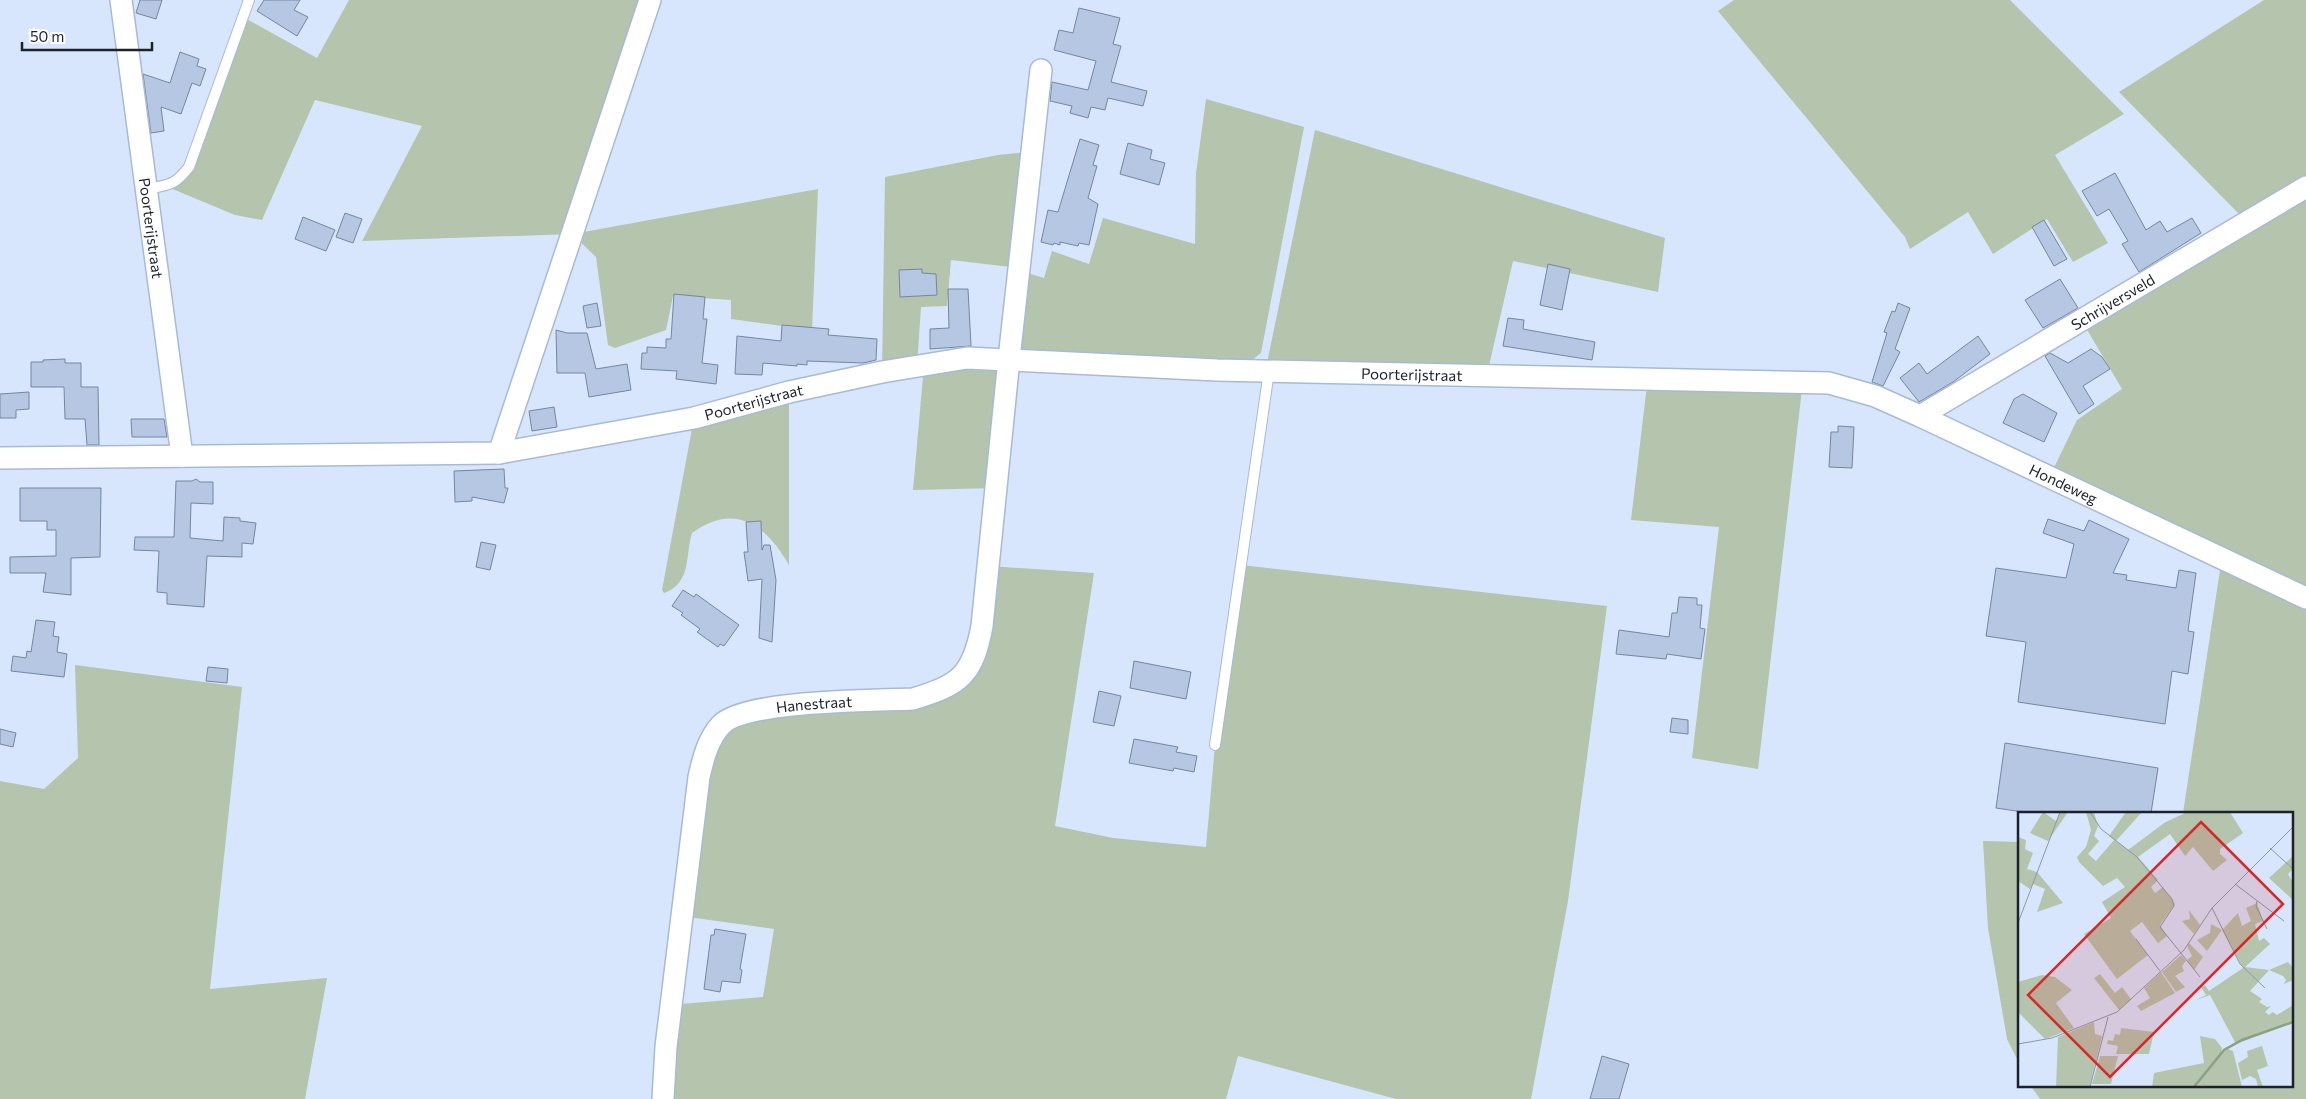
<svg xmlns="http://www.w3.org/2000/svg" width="2306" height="1099" font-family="Commissioner,sans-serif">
<rect width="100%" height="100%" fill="#d7e6fd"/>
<path fill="#b4c4ad" d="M349,0h301l-77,234 245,-45 -6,141 -81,-11v-19l-58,-4 -7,34 -51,18 -7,-3 -12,-88 -24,-23 -210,7 60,-115 -107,-26 -53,120 -27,-5 -72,-30 18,-7 62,-161 74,41z
M1734,0h276l114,114 -69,41 53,88 -35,19 -26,-43 -54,35 -25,-42 -58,37 -5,-12 -187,-226z
M2264,0h42v181l-59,36 -8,-3 -120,-122z
M1206,99l98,28 -43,226 -9,7 -14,3 -217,-12 -4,-7 7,-72 20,6 8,-27 37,13 14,-46 92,26 1,-71z
M1315,130l350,108 -7,54 -145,-31 -25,109 -221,-7z
M1028,152l-17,115 -60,-7 -4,46 -26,1 -4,59 -35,6 3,-195 113,-22z
M2306,197v393l-255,-116 26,-54 45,-31 -36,-61z
M1009,359l-13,129 -83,2 11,-125z
M1647,385l155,4 -44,380 -66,-11 27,-231 -88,-7z
M789,392v173c-23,-40 -54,-63 -97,-32 -7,22 0,50 -28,60l-2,-3 32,-172z
M1241,565l366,41 -39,295 -37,198h-135l-158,-43 -12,43h-563l7,-94 93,-8 11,-68 -93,-13 18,-139 23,-53 191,-25 58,-34 17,-99 106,7 -39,253 58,12 93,9 9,-102z
M2220,570l86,40v489h-266l-10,-14h262v-272h-109z
M75,665l167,22 -32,302 117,-11 -22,121h-305v-318l44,8 34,-31z
M1983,841l37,1v223l-13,-26 -19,-111z"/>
<path fill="#b5c7e2" stroke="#75869f" d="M140,0h22l-6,19 -20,-6z
M264,0h36l-6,10 14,7 -11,19 -40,-25z
M1079,8l41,10 -7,26 8,2 -10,36 36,9 -4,15 -35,-8 -3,12 -14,-3 -3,11 -18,-5 2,-7 -22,-5 2,-19 36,8 8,-29 -42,-11 5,-20 14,3z
M180,52l19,7 -2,7 9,3 -6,17 -8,-3 -11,31 -20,-7 3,24 -13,2 -8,-59 27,9z
M1080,139l19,6 -6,20 4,1 -9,32 10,6 -9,41 -10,-2 -1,3 -18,-4v3l-6,-2 -1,2 -12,-3 7,-32 10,2z
M1128,143l24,7 -2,9 15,4 -6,22 -39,-11z
M2115,173l31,57 14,-9 7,11 25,-14 9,15 -62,39 -17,-28 6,-3 -19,-32 -12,7 -15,-25z
M345,213l17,6 -9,24 -17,-6z
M303,217l32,13 -9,21 -31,-12z
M2044,220l23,39 -13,7 -22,-39z
M1548,264l22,5 -8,41 -22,-5z
M922,269v4l14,1 1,21 -37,2 -1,-27z
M2060,279l18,29 -35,20 -18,-28z
M948,289h20l3,57 -41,3v-20l19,-1z
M674,294l31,3 -2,22h4l-5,44 16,2 -2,19 -40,-5 1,-8 -36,-2 1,-16h5v-6l19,1v-9h5z
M597,303l4,23 -14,2 -4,-22z
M1898,303l12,5 -15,41 5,3 -17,34 -11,-4 15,-49 -3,-1 8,-21 3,1z
M1508,318l16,2 -1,9 72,13 -3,18 -89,-14z
M782,325l47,4 -1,6 49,4 -1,21 -13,3 -56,-2v4l-10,-1v2l-34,-3 -1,12 -27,-1 2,-38 44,5z
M556,330l11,3h20l9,36 31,-5 4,26 -42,7 -4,-24h-28z
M1978,336l12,18 -37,28 -34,20 -19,-24 19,-15 8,11z
M2091,349l11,8 8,12 -27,17 11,18 -15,10 -34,-58 5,-3 18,10z
M65,359v4h16v24h17l1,58h-12l-2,-26h-20l-1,-32h-33v-25h12v-2z
M29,392v17l-13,1v8h-16v-24z
M2023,394l34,19 -13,29 -41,-19 11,-24z
M554,407l3,20 -25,4 -3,-20z
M131,419h33l3,18h-35z
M1838,426l16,1 -2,41 -23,-1 2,-35h7z
M504,469l1,19h3l-4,15 -32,-6v4l-17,1 -1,-31z
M196,479l4,3h13v22l-22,-1 -1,35 33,3 1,-24 16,1v3l16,2 -3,21 -11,-1v14l-35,-1 -3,51 -37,-3v-11l-10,-1 2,-41 -25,-1 1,-13h39l2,-56h16z
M20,488h81l-1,69 -29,1v37l-28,-3 3,-19h-36v-16l46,-1v-26h-9v-9h-27z
M2048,519l36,12 5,-11 40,19 -16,34 14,2 -1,5 50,8 3,-18 17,3 -8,58 6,1 -6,42 -16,-3 -7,53 -147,-22 8,-60 -40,-6 10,-68 70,10 8,-34 -31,-11z
M761,521l1,29 2,-5h6l6,35 -4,62 -13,-4 3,-59 -14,2 -4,-29h4l-2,-30z
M481,542l15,3 -6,25 -14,-3z
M683,590l11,7 2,-3 43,31 -15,21 -4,-2 -2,3 -21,-15 3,-3 -19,-14 2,-2 -11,-7z
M1679,597l18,1v7h5l-2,23 5,1 -4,30 -34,-5 -1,5 -50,-5 3,-24 50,7 3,-24h5z
M36,620l19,2 -2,14 6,1 -2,15 10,2 -3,23 -53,-6 2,-15 13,2 1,-7 4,1z
M1134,661l57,11 -5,27 -56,-11z
M208,667l20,2 -1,14 -21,-2z
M1099,691l22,5 -7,30 -21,-4z
M1672,718l16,2v14l-18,-2z
M0,729l16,4 -3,14 -13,-3z
M1134,739l44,8 -2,5 21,4 -3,16 -20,-4 -1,3 -44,-8z
M2005,743l153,25 -7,45h-121l-34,-5z
M715,929l31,5 -6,35 2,1 -2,13 -18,-2 -2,11 -16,-3 7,-54h3z
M1602,1056l27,8 -10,35h-29z"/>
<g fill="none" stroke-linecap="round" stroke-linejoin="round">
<g stroke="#a8bad5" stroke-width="12">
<path id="lane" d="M148,189c22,-5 26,-3 41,-22l60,-167
M1215,745l54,-374"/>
</g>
<g stroke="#a8bad5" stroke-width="24">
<g id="street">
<path id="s1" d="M121,0l61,456"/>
<path id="s2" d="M1920,416l386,-229"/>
<path d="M499,453l151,-453"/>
<path id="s3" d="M0,458l499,-5 195,-35 95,-26 93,-20 85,-14 250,12 612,13 46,13 45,20 386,182"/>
<path id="s4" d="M663,1099l3,-52 33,-270c4,-18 9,-38 22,-52 23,-25 154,-24 192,-26 47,-14 60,-24 69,-73l27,-267 32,-289"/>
</g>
</g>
<use href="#lane" stroke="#fff" stroke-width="10"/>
<use href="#street" stroke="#fff" stroke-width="21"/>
</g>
<g text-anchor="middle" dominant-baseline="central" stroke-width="5" stroke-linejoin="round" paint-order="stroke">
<g font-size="15" fill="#1c222c" stroke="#fff">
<text stroke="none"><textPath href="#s1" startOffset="230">Poorterijstraat</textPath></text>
<text stroke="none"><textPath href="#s2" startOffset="224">Schrijversveld</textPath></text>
<text stroke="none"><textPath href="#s3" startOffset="1422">Poorterijstraat</textPath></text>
<text stroke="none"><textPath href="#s3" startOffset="759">Poorterijstraat</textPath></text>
<text stroke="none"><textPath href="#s3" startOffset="2095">Hondeweg</textPath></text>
<text stroke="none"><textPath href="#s4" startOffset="478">Hanestraat</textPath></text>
</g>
</g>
<g transform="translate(2018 812)">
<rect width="275" height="275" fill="#d7e6fd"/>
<path d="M25,0l13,9 4,-9h8l-20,29 -18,-8zM68,0h8l4,14 -4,10 5,5 -11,13 8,7 18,-21 -5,-4 17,-24h16l-26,29 12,9 36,-27 23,-11h43l13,21 -23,16v5l7,6 -14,11 -20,-24 -8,9 -15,-22 -32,23 20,23 -7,7 4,6 8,-6 12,17 -15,21 7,11 -9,7 -16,-21 -12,9 18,24 -31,24 -33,-45 27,-16 -9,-16 23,-15 -8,-9 -14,8 -24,-24 -2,-5 9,-10 5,-17zM0,25l8,3 -1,9 8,4 -6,16 10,3 26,31 -26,9 8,-23 -12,-5 -3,5 -12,-8zM275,44v13l-5,5 5,8v18l-24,-22zM239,91l6,18 -8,3 4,17 5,-3 6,6 -25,23 24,3 19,-8 5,6v12l-9,4 2,-4 -3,-4 -14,-6 -19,21 12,8 -3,3 8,5 4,-1 -6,6 4,3 4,-3 4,3 16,-10v17l-57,22 -26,-49 -14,5 10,-5 -5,-8 4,-2 4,6 34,-23 -21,-38 -15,21 -10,-11 13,-7 1,-9 11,6 16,-17 4,13 9,-5 -5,-13zM171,98l11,15 -6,9 -12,-13 8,-2zM171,131l14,14 -9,13 -7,-10 5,-4 -5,-10zM163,143l5,6 -4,5 2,5 -9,5 10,11 -9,5 -14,-20zM143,160l14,21 -34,18 -4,-5 13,-8 -6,-10zM82,162l15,19 7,-6 9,12 -12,11 -25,-32zM24,163l13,2 17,13 -16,13 18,25 -29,11 -27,-27v-30zM76,210l1,12 7,2 -12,51h-34l2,-50zM103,216l33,4 -5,22h-33l2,-8 -11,-2 1,-4 5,1 2,-7 5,1zM182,224l15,3 7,9 -1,5 7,-4 5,2 9,36h-90l2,-14 50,-10zM244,234l6,20 -11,4 6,17h-5l-2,-8 -6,-3 -8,4 -4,-17 10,-6 -1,-6zM82,244h18l-7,28h-19z" fill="#b4c4ad"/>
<path fill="none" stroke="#8ba182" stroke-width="2.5" d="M176,275l30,-37 18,-10 51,-18"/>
<path fill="none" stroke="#8c98a9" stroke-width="1" d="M72,0l11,17 36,28 35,42 2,7 -14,21 40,50M252,36l23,21M217,72l49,37M239,89l-1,5 11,23M194,96l28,56 25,24M0,111l42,-111M118,127l24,32M0,232l34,-6 65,-26 67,-62 28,-42 81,-81M72,275l18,-70"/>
<path fill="#d62828" fill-opacity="0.15" stroke="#d62828" stroke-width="2.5" d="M183,10l82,82 -173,173 -82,-82z"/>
<rect width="275" height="275" fill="none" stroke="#1c222c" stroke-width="2.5"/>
</g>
<path d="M22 42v8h130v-8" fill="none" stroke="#1c222c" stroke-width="2.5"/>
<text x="30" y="42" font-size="15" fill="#1c222c" stroke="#ffffff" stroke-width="4" paint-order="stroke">50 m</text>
</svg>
